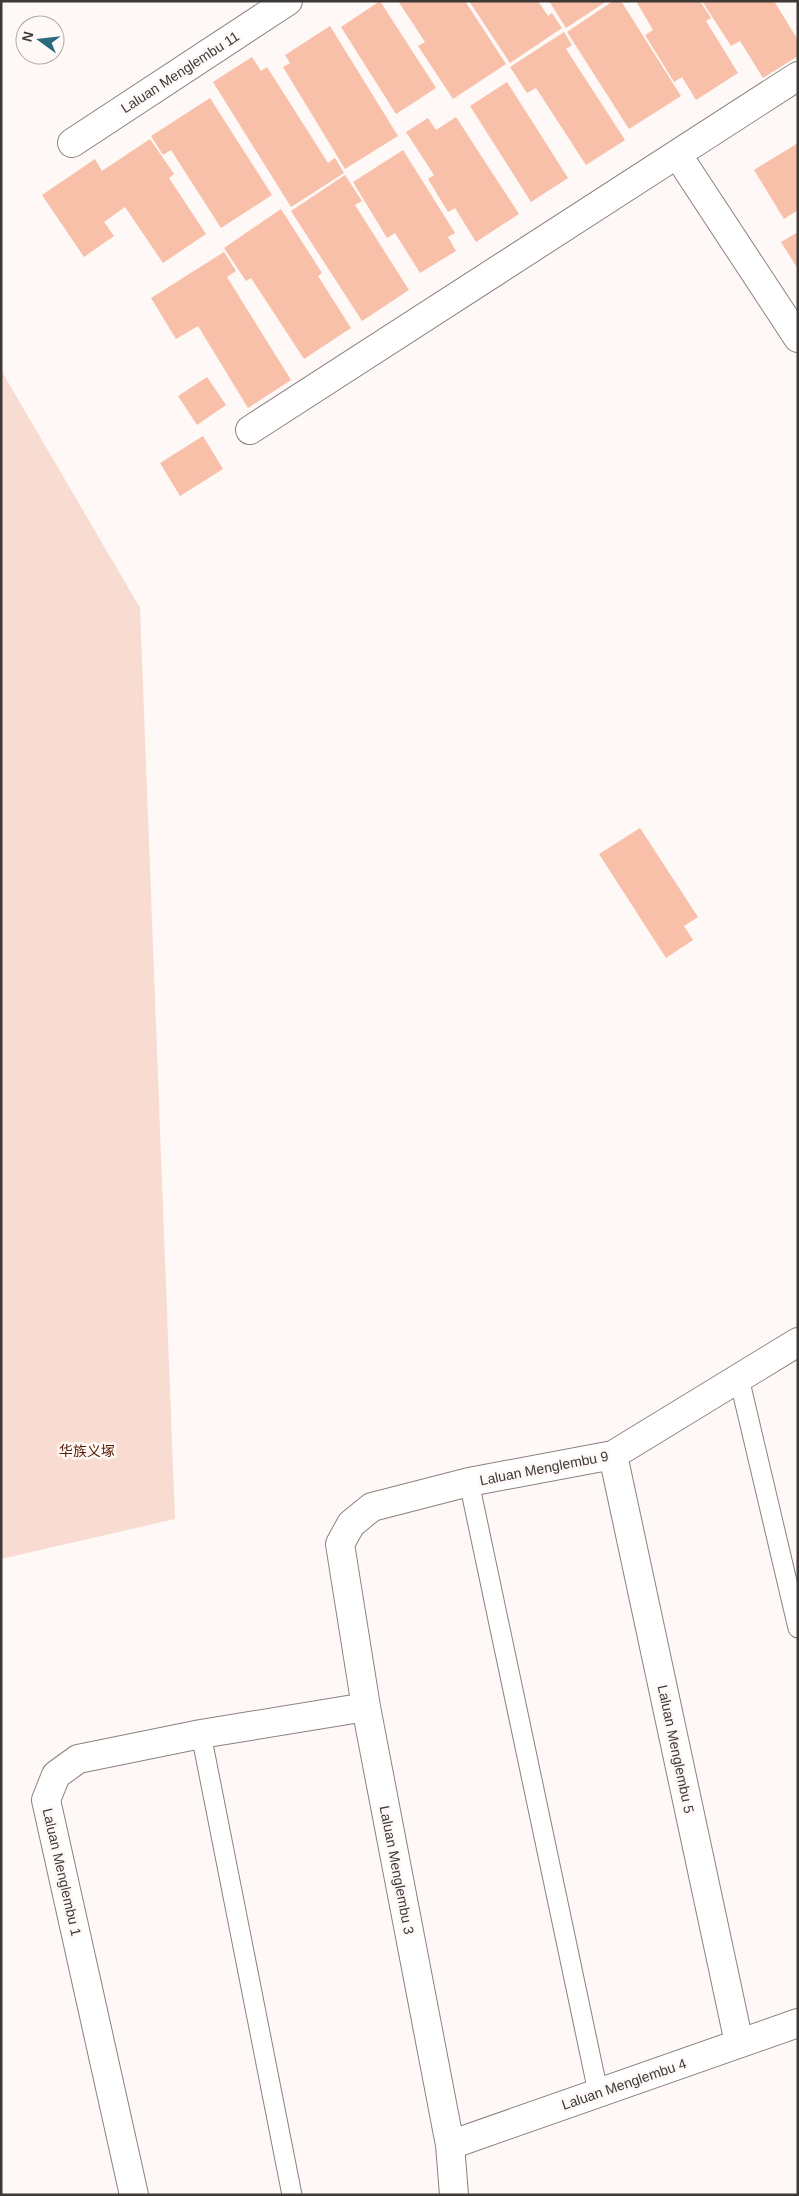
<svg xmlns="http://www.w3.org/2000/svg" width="799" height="2196" font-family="Arial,'Noto Sans SC',sans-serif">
<rect width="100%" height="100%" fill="#fef8f6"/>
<path fill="#f8dcd1" d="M1,370l139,238 35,911 -174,40z"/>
<path fill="#f8bfa9" d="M380,1l56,87 -40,26 -55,-87z
M398,1h67l41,63 -53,35 -35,-53 7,-4z
M469,1h69l10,15 4,-3 10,15 -52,35z
M549,1h58l-41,27z
M613,1h8l60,95 -52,33 -62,-97z
M636,1h64l11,17 -5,3 32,52 -42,27 -14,-23 -8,5 -29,-47 8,-5z
M702,1h72l24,39v16l-35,22 -23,-37 -9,5z
M330,26l68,110 -53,33 -62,-102 7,-4 -5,-8z
M564,32l8,13 -6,4 59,91 -39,25 -50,-77 -9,5 -17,-26z
M252,57l9,14 6,-4 61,96 7,-5 9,15 -53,34 -78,-125z
M507,82l61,96 -37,24 -61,-96z
M210,98l62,97 -51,33 -50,-78 -8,5 -12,-19z
M456,117l63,97 -43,28 -21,-34 -7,4 -20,-33 6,-4 -28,-43 22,-14 8,12z
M150,139l24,35 -5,4 37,56 -43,29 -38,-56 -21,15 10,14 -30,21 -42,-62 53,-36 7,12z
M798,143v67l-14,9 -30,-49z
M403,150l52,83 -7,4 8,14 -36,22 -25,-40 -8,5 -34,-56z
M345,175l17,26 -7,4 54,85 -47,31 -71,-110z
M281,209l41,64 -4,3 33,52 -47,31 -53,-81 -5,3 -22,-33z
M798,232v37l-17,-27z
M224,252l12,19 -9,6 64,103 -43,28 -50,-82 -22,13 -25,-41z
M207,377l19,28 -29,20 -19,-29z
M203,436l20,33 -43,27 -20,-33z
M640,828l58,89 -14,9 9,14 -27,18 -67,-104z"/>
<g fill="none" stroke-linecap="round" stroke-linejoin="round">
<g stroke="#8b827f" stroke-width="21">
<path id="lane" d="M739,1378l59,250
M469,1482l129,610
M201,1734l91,461"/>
</g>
<g stroke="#8b827f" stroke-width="30">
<path id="street" d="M72,143l216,-142
M677,154l121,184
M250,430l548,-354
M613,1455l126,588
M450,2145l348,-122
M134,2195l-88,-395 10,-25 22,-16 123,-25 165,-27
M454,2195l-4,-50 -84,-438 -26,-163 11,-20 21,-17 97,-25 144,-27 185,-113"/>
</g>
<use href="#lane" stroke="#fff" stroke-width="19"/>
<use href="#street" stroke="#fff" stroke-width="28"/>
</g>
<g text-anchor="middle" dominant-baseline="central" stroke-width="5" stroke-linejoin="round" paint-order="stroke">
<g font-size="14" fill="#3d3937" stroke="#fef8f6">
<text transform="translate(180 72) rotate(-33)">Laluan Menglembu 11</text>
<text transform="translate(544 1468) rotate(-11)">Laluan Menglembu 9</text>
<text transform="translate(676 1749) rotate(78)">Laluan Menglembu 5</text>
<text transform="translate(397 1870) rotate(79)">Laluan Menglembu 3</text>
<text transform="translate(62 1872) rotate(77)">Laluan Menglembu 1</text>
<text transform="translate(624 2084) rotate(-19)">Laluan Menglembu 4</text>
</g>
<g font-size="14" fill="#581b00" stroke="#fef8f6">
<text x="87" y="1451">华族义塚</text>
</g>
</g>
<rect width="799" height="2196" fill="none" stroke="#3d3937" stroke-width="5"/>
<g transform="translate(40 40) rotate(285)"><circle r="24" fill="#fef8f6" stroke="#b1acaa"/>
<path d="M0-4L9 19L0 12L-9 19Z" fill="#296a7e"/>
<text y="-8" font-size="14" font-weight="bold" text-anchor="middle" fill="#3d3937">N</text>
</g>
</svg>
